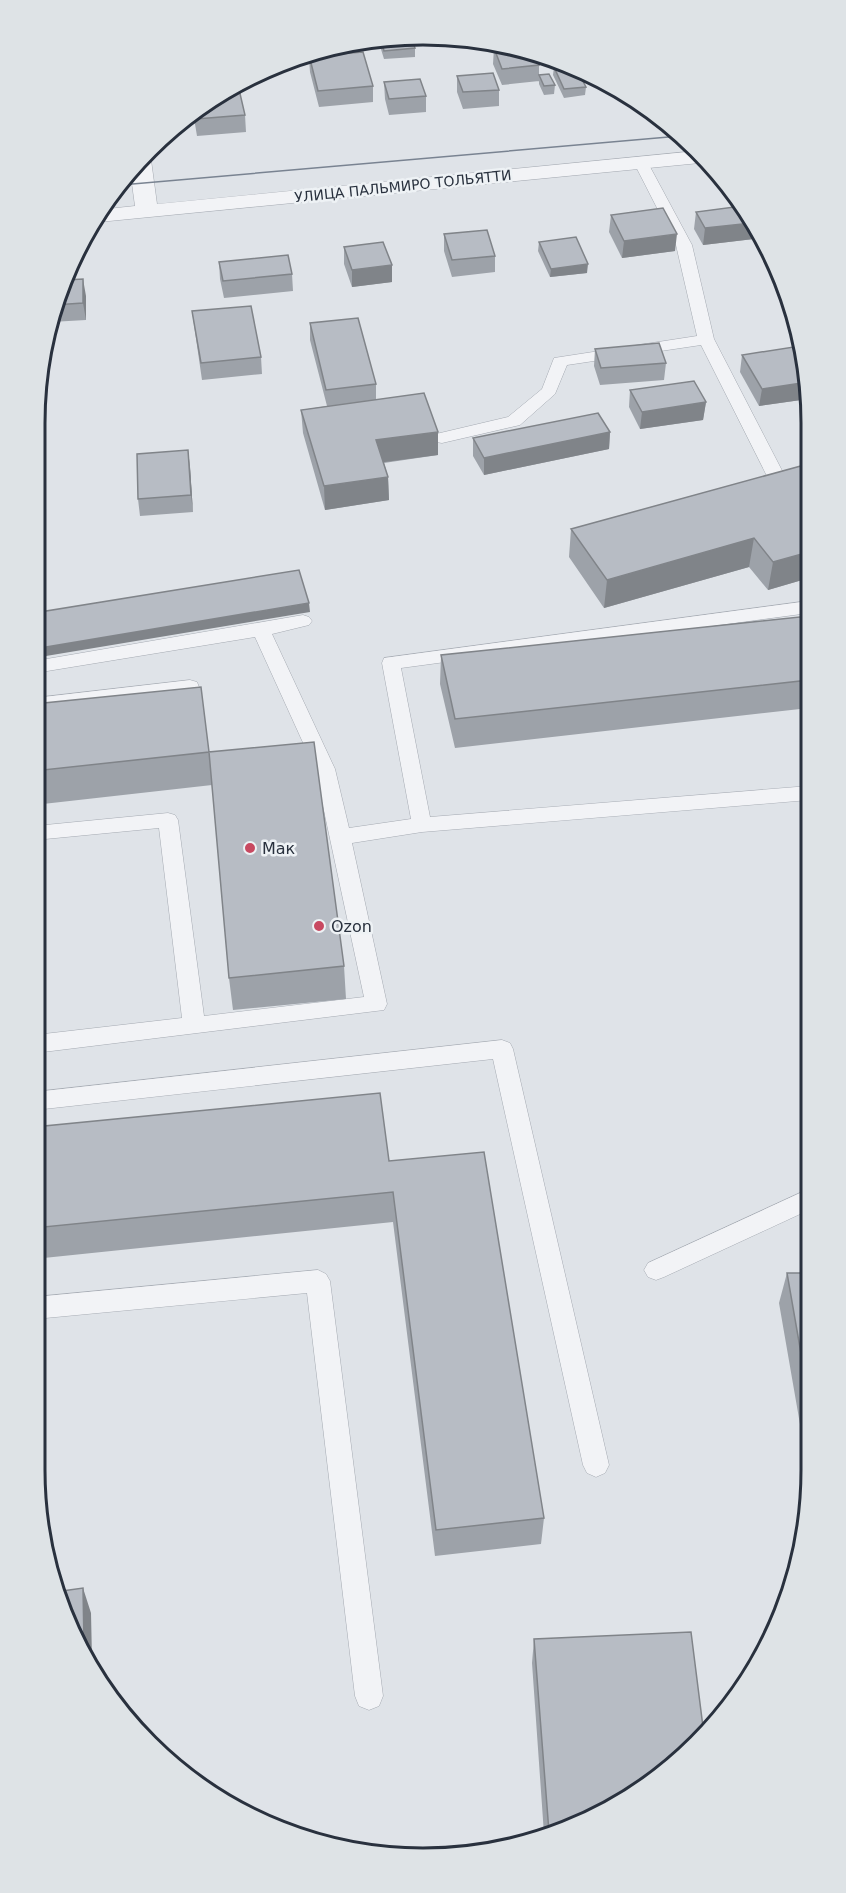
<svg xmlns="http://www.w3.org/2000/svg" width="846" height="1893" font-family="'DejaVu Sans',sans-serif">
<rect width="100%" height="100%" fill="#dfe3e8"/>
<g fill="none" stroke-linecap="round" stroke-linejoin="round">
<g stroke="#a5aab2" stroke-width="1">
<path id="service" d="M641,159l7,4 44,82 22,94 76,147 -3,4h-12l-3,-4 -71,-141 -134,20 -12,29 -35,31 -78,18 -6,-1 -2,-4 2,-4 72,-17 34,-28 12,-31 143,-22 -21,-91 -42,-82z
M809,601v12l-408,55 29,149 379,-31v14l-387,32 -70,11 35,161 -3,6 -349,43v-18l147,-17 -23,-190 -124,12v-14l133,-13 7,2 3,5 26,196 160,-19 -49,-228 -60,-132 -220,36v-12l268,-46 6,2 3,4 -3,4 -37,9 63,135 14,59 62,-9 -29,-156 2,-5z
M190,680l7,2 2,5 -2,5 -162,20v-14z
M502,1040l8,3 3,6 96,416 -4,8 -9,4 -9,-4 -4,-8 -90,-406 -458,51v-18z
M811,1188v21l-147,68 -8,3 -8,-3 -4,-7 4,-7z
M318,1270l8,4 4,7 53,415 -4,10 -10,4 -10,-4 -4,-10 -48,-403 -272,26v-22z"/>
</g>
<g stroke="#a5aab2" stroke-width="1">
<path id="tertiary" d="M697,151l13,11 -611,60 8,-13 28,-3 -5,-37 16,-14 5,5 6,44z"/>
</g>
<use href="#service" fill="#f2f3f6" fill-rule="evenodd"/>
<use href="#tertiary" fill="#f2f3f6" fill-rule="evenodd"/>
<path stroke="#798391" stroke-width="1.5" d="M121,185l559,-49"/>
</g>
<path fill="#9da2a9" d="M397,36l18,12v9l-31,2 -4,-13v-6z
M494,48l45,17v16l-37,4 -9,-21z
M325,55l48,31v16l-54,5 -9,-35 -1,-13z
M554,67l32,20 -1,8 -21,3 -11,-23z
M539,75l16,10 -1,9 -10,1 -5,-11z
M457,76l42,14v16l-36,3 -6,-17z
M242,82v3h-4l7,30 1,17 -49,4 -3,-18z
M384,82l42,14v16l-37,3 -4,-16z
M742,206l20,32 -59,7 -9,-16 2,-17z
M611,215l64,36 -53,7 -13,-26z
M444,234l51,22v16l-43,5 -8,-26z
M539,242l48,31 -37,4 -12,-26z
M344,247l48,18v17l-40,5 -8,-23z
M219,262l73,12 1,17 -69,7 -4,-19z
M86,296v24l-35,2 4,-24z
M192,311l69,46 1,17 -60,6z
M310,323l66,61v16l62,32v23l-54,8 4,14 1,23 -64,10 -22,-77 -2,-23 26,-4 -17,-66z
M595,349l71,14 -2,17 -64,5 -6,-19z
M742,355l66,17v27l-49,7 -19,-34z
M630,390l76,12 -3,18 -63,9 -11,-22z
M610,432l-1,17 -125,26 -11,-19v-18z
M808,464l1,114 -41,12 -19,-23 -145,41 -35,-51 2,-28z
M190,467l3,45 -53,4 -2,-17z
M809,616v92l-354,40 -15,-64 1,-29z
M34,704l175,48 135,214 2,33 -113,11 -4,-32 -17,-193 -178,20z
M34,1127l355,34 155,357 -3,26 -106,12 -42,-334 -359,37z
M787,1273h24l1,197 -2,12 -31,-179z
M534,1639l83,168 -73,27 -12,-171z"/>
<path fill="#808489" d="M752,223l10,15 -59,7 2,-17z
M677,234l-2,17 -53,7 2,-17z
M588,264l-1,9 -37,4 1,-8z
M392,265v17l-40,5v-17z
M83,279l3,17v24l-3,-17z
M808,382v17l-49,7 3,-17z
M706,402l-3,18 -63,9 2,-17z
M438,432v23l-61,8 -1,-23z
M610,432l-1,17 -125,26v-17z
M188,450l2,17 3,45 -2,-17z
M388,477l1,23 -64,10 -1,-24z
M754,538l-5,29 -145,41 3,-28z
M809,552v26l-41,12 5,-28z
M309,603l1,9 -276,46v-9z
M83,1588l8,25 1,46 -8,-15z"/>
<path fill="#b7bcc4" stroke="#808489" stroke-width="1.5" d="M399,35l12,2 4,11 -31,3 -3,-11z
M494,48l40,5 5,12 -37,4z
M363,52l10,34 -55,5 -8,-32 15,-4z
M568,65l9,5 9,17 -22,2 -10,-22z
M493,73l6,17 -36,2 -6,-16z
M549,74l6,11 -11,1 -5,-11z
M420,79l6,17 -37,3 -5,-17z
M238,85l7,30 -49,4 -1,-2z
M742,206l10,17 -47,5 -9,-16z
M663,208l14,26 -53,7 -13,-26z
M487,230l8,26 -43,4 -8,-26z
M576,237l12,27 -37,5 -12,-27z
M383,242l9,23 -40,5 -8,-23z
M288,255l4,19 -69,7 -4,-19z
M83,279v24l-29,2 1,-7 11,-18z
M251,306l10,51 -60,6 -9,-52z
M358,318l18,66 -50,6 -16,-67z
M659,343l7,20 -65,5 -6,-19z
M800,346l8,26v10l-46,7 -20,-34z
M694,381l12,21 -64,10 -12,-22z
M424,393l14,39 -62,8 12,37 -64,9 -23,-76z
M598,413l12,19 -126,26 -11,-20z
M188,450l3,45 -53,4 -1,-45z
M808,464l1,88 -36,10 -19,-24 -147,42 -36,-51z
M299,570l10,33 -275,46v-36z
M809,616v64l-354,39 -14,-64z
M201,687l8,65 -175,19v-67z
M314,742l30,224 -115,12 -20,-226z
M380,1093l9,68 95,-9 60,366 -108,12 -43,-338 -359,36v-101z
M787,1273h24v138z
M83,1588l1,56 -29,-49v-3z
M691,1632l13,103 -87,72 -68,25 -15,-193z"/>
<g fill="#c84961" stroke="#eef2f5" stroke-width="2">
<circle cx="250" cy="848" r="6"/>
<circle cx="319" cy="926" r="6"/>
</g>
<g text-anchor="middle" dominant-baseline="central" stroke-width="5" stroke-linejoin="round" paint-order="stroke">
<g font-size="14" fill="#29313e" stroke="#eef2f5">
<text transform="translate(403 186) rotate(-6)">УЛИЦА ПАЛЬМИРО ТОЛЬЯТТИ</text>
</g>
<g font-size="16" fill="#29313e" stroke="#eef2f5" text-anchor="start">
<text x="262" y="848">Мак</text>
<text x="331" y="926">Ozon</text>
</g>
</g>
<path d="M0 0H846V1893H0ZM423 45H423A378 378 0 0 1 801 423V1470A378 378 0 0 1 423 1848H423A378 378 0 0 1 45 1470V423A378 378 0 0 1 423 45Z" fill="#dee3e6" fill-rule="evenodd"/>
<path fill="none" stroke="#29313e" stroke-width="3" d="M423 45H423A378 378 0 0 1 801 423V1470A378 378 0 0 1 423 1848H423A378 378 0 0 1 45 1470V423A378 378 0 0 1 423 45Z"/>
</svg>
